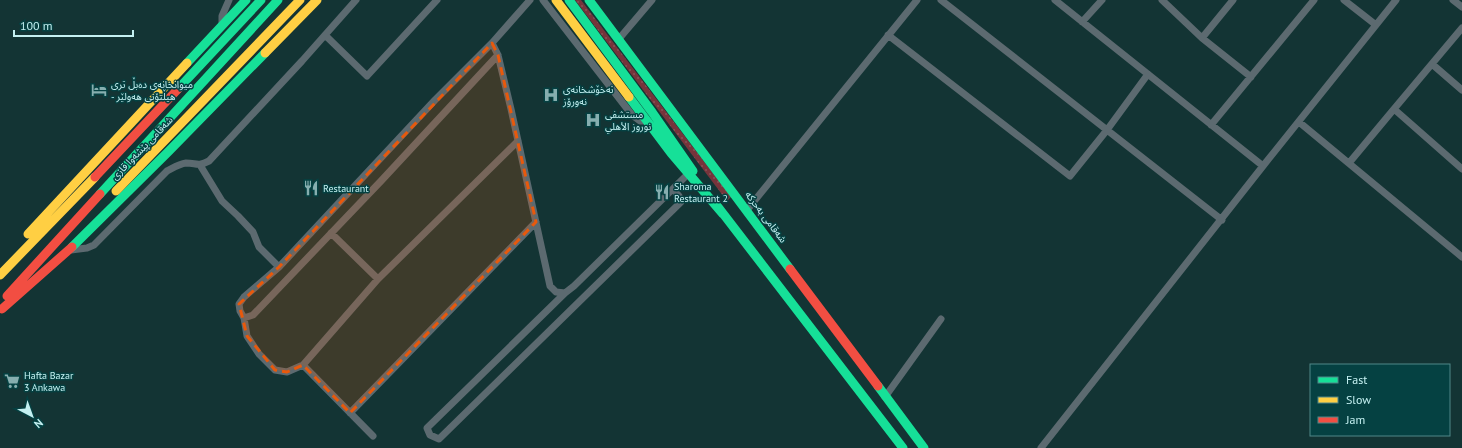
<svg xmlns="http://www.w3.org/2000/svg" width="1462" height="448" font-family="'PT Sans','Noto Sans Arabic',sans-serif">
<defs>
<pattern id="grass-dots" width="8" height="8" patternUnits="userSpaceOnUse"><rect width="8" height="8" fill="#76343b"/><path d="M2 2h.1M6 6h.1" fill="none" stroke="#885258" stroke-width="1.8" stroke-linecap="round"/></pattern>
</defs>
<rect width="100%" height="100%" fill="#133434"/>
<path fill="url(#grass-dots)" d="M575,0h6l150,197 -4,4z"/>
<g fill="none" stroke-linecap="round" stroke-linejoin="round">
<path stroke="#5c6a70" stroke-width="7" d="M543,0l89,115 8,6h5
M941,0l281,220
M1055,0l208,166
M1162,0l40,38 49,39
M1344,0l32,25
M1453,0l9,7
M1082,22l20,-22
M222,25v-9l7,-16
M325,35l42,41 70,-76
M888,35l182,141 37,-46 41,-56
M1202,38l31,-38
M618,40l34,-40
M492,43l6,12 13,54 39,177 6,6 9,1 9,-7 114,-112
M498,55l-117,126 -128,134 -9,3 -4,-7 -1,-7 5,-7 35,-30 156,-167 57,-57 38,-43
M1432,64l30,26
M1394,109l68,-81
M1299,122l163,135
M1211,125l103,-125
M1349,163l45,-54 68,60
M200,165l22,36 16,15 15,16 6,15 20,20
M747,210l170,-210
M331,233l47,46
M71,250l16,-2 7,-3 73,-74c6,-3 12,-7 19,-8 11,0 11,4 23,-2l93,-100 54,-61
M565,293l-138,135 3,7 9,4 242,-237 -2,-6 -6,-7
M244,318l3,18 12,18 16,16 12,2 16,-7
M885,397l56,-78
M350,413l186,-191
M373,436l-70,-71 75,-86 140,-138
M1041,448l222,-282 133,-166"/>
<path stroke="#16e098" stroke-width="9" d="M569,0l83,112 41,59
M589,0l201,269
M187,63l59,-63
M178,89l83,-89
M629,97l42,56 52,61
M100,194l178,-194
M718,207l185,241
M72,247l96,-95 97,-99
M878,386l46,62"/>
<path stroke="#ffcf43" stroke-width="9" d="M556,0l73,97
M265,53l52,-53
M116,191l184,-191
M28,234l159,-171
M0,275l95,-98"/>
<path stroke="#f24e42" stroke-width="9" d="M95,177l83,-88
M790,269l88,117
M7,296l93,-102
M2,309l70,-62"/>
</g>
<path fill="#e8590c" fill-opacity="0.2" stroke="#e8590c" stroke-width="3" stroke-dasharray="8 5" stroke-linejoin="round" d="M492,43l6,12 38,167 -186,191 -47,-48 -16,7 -12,-2 -28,-34 -8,-32 40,-37z"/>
<defs>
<g id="hotel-bare" transform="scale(1.2)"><path d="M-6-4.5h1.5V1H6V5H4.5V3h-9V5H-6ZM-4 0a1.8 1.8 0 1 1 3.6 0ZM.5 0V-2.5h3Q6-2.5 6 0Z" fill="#86aeaf" stroke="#054142" stroke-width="2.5" paint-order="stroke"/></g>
<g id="hospital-bare" transform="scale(1.2)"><path d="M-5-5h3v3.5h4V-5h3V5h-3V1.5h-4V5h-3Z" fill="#86aeaf" stroke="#054142" stroke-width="2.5" paint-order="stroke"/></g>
<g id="restaurant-bare" transform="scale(1.2)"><path d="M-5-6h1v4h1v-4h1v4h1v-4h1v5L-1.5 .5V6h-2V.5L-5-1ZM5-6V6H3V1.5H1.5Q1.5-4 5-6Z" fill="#86aeaf" stroke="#054142" stroke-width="2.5" paint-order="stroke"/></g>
<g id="supermarket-bare" transform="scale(1.2)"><path d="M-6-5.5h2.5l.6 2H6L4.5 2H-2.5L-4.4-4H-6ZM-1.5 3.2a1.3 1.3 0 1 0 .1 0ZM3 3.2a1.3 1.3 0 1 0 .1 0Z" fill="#86aeaf" stroke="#054142" stroke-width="2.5" paint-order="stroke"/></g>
</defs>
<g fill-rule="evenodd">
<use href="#hotel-bare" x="99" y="90"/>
<use href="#hospital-bare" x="551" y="95"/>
<use href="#hospital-bare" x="593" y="120"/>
<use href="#restaurant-bare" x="311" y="188"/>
<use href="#restaurant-bare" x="662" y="192"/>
<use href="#supermarket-bare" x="12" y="381"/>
</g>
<g text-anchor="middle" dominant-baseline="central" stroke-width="3" stroke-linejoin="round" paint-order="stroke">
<g font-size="10" fill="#c4f0f1" stroke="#054142" text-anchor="start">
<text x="111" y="84">میوانخانەی دەبڵ تری<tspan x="111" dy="12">- هیڵتۆنی هەولێر</tspan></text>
<text x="563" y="89">نەخۆشخانەی<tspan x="563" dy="12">نەورۆز</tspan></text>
<text x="605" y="114">مستشفى<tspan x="605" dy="12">نوروز الأهلي</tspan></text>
<text x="674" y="186">Sharoma<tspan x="674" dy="12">Restaurant 2</tspan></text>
<text x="323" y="188">Restaurant</text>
<text x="24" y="375">Hafta Bazar<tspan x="24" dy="12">3 Ankawa</tspan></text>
</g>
<g font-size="10" fill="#c4f0f1" stroke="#054142">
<text transform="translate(142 148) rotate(-46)">شەقامی پێشەوا قازی</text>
<text transform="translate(766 217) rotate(53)">شەقامی بەحرکە</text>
</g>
</g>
<rect x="1310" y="364" width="140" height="72" fill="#054142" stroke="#518788"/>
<rect x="1318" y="377" width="20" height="6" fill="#16e098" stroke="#518788"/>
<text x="1346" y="384" font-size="12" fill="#c4f0f1">Fast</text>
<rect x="1318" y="397" width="20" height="6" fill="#ffcf43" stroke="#518788"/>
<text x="1346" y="404" font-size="12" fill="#c4f0f1">Slow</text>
<rect x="1318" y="417" width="20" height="6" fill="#f24e42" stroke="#518788"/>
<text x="1346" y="424" font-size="12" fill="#c4f0f1">Jam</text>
<g transform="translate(32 416) rotate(139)" stroke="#054142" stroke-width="3" paint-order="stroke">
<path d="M0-3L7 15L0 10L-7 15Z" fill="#c4f0f1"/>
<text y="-6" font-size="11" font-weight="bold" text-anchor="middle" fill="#c4f0f1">N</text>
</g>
<path d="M14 30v6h119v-6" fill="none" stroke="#c4f0f1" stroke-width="2"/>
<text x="20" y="30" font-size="12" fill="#c4f0f1" stroke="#054142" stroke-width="3" paint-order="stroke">100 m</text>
</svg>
